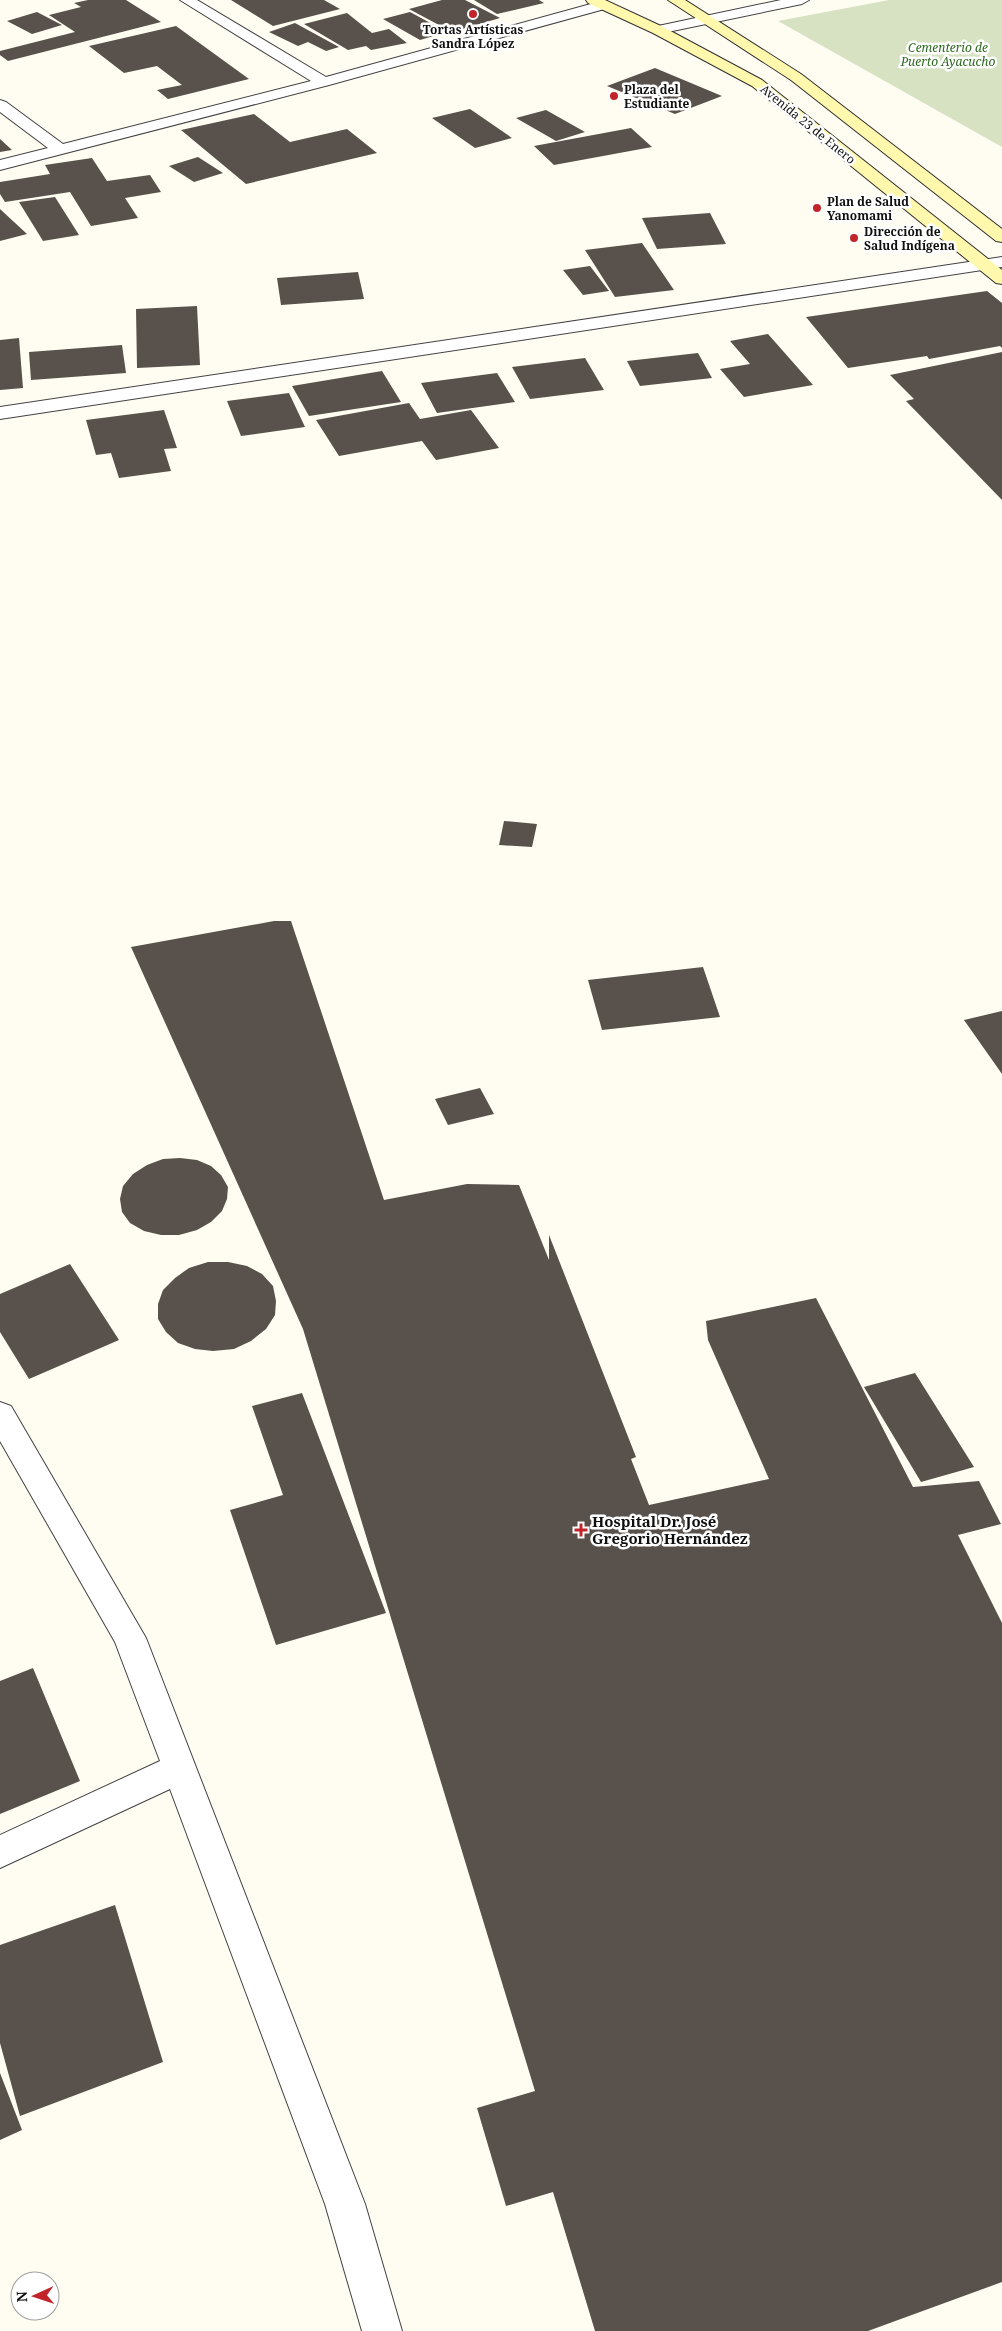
<svg xmlns="http://www.w3.org/2000/svg" width="1002" height="2331" font-family="'Noto Serif',serif">
<rect width="100%" height="100%" fill="#fffdf2"/>
<path fill="#d7e2c2" d="M889,0h113v147l-224,-126z"/>
<path fill="#58514c" d="M88,0h38l35,22 -153,39 -8,-6v-4l75,-19 -26,-17 32,-8 -7,-4z
M231,0h93l16,9 -67,17z
M442,0h23l35,18 -48,14 -43,-23z
M474,0h65l5,3 -47,11z
M37,12l25,13 -30,9 -25,-13z
M410,12l37,20 -27,8 -37,-21z
M347,13l25,20 17,-4 18,14 -36,7 -5,-4 -18,4 -44,-26z
M295,23l44,24 -13,4 -18,-9 -10,4 -29,-14z
M176,26l73,53 -81,20 -11,-9 25,-5 -25,-19 -33,7 -35,-27z
M655,68l67,28 -47,18 -68,-28z
M470,109l42,29 -37,10 -43,-30z
M546,110l39,22 -29,9 -40,-23z
M254,114l36,28 57,-13 30,24 -131,31 -65,-54z
M631,128l21,19 -98,18 -20,-19z
M0,139l12,11 -12,2z
M198,157l25,16 -29,9 -25,-16z
M92,158l15,23 43,-6 11,17 -36,6 13,20 -47,8 -21,-34 -65,10 -5,-8v-12l50,-8 -5,-9z
M55,197l24,38 -36,6 -24,-39z
M0,209l27,25 -27,7z
M710,213l16,31 -69,5 -15,-31z
M642,243l32,47 -59,7 -30,-47z
M590,266l19,25 -26,4 -20,-25z
M358,272l6,27 -83,6 -4,-27z
M987,291l15,12v45l-2,-2 -71,13 -2,-3 -79,12 -42,-51z
M197,306l3,59 -63,3 -1,-59z
M768,334l45,51 -69,12 -24,-28 30,-5 -20,-23z
M19,338l4,50 -23,2v-50z
M122,345l4,28 -95,7 -2,-28z
M1002,352v148l-96,-99 8,-2 -24,-24z
M698,353l14,25 -72,8 -13,-25z
M585,358l19,32 -74,9 -18,-32z
M382,371l19,31 -92,14 -17,-30z
M497,373l18,29 -78,11 -16,-30z
M289,393l16,34 -64,9 -14,-35z
M409,403l11,16 51,-9 28,38 -63,12 -14,-19 -83,15 -23,-36z
M164,410l13,38 -13,1 7,22 -52,7 -8,-25 -15,2 -10,-35z
M504,821l33,3 -5,23 -33,-2z
M274,921h17l93,279 83,-16 52,1 30,75v-25l87,222 -5,2 18,46 120,-26 -61,-139 -2,-19 110,-23 97,189 66,-6 22,43 -43,11 44,88v659l-134,49h-273l-42,-139 -47,14 -29,-98 58,-17 -232,-762 -172,-382z
M703,967l17,50 -118,13 -14,-50z
M1002,1011v63l-38,-54z
M480,1088l14,26 -46,11 -13,-26z
M180,1158l17,2 14,6 10,9 7,12 -1,12 -5,12 -11,11 -14,8 -18,5h-18l-17,-4 -14,-8 -8,-11 -2,-13 3,-13 10,-12 14,-9 16,-6z
M208,1262h20l19,4 15,8 11,12 3,15 -1,14 -9,14 -15,12 -17,8 -21,2 -18,-2 -17,-6 -12,-11 -8,-13v-15l5,-14 12,-12 14,-10z
M70,1264l49,76 -90,39 -29,-47v-38z
M915,1373l59,94 -53,15 -57,-95z
M302,1393l84,220 -110,32 -46,-135 53,-15 -31,-89z
M33,1668l47,113 -80,33v-133z
M115,1905l48,157 -143,54 -20,-73v-98z
M0,2073l22,57 -22,10z"/>
<g fill="none" stroke-linecap="round" stroke-linejoin="round">
<g stroke="#424242" stroke-width="2">
<path id="minor" d="M180,0h17l129,77 272,-75h10l2,3 -2,3 -279,77 -329,85v-10l48,-12 -48,-36v-12l6,2 57,42 248,-63z
M781,0h28l-7,4 -144,30 -7,-4 7,-4z
M1002,257v10l-1002,152v-12z
M0,1402l11,4 135,232 219,566 37,127h-40l-37,-127 -155,-415 -170,79v-33l160,-74 -45,-119 -115,-201z"/>
</g>
<g stroke="#313131" stroke-width="2">
<path id="secondary" d="M586,0h19l58,27 99,53 240,190v14l-6,-1 -244,-197 -99,-53 -65,-30z
M668,0h17l116,74 201,155v13l-6,-1 -205,-161z"/>
</g>
<use href="#minor" fill="#fff" fill-rule="evenodd"/>
<use href="#secondary" fill="#fff8ad" fill-rule="evenodd"/>
</g>
<g fill="#c22529" stroke="#fff" stroke-width="2">
<circle cx="473" cy="14" r="5"/>
<circle cx="614" cy="96" r="5"/>
<circle cx="817" cy="208" r="5"/>
<circle cx="854" cy="238" r="5"/>
<path d="M578.5 1522.5h5v5h5v5h-5v5h-5v-5h-5v-5h5z"/>
</g>
<g text-anchor="middle" dominant-baseline="central" stroke-width="5" stroke-linejoin="round" paint-order="stroke">
<g font-size="12" font-weight="bold" fill="#0f0f0f" stroke="#fff" text-anchor="start">
<text x="473" y="29" text-anchor="middle">Tortas Artísticas<tspan x="473" dy="14">Sandra López</tspan></text>
<text x="624" y="89">Plaza del<tspan x="624" dy="14">Estudiante</tspan></text>
<text x="827" y="201">Plan de Salud<tspan x="827" dy="14">Yanomami</tspan></text>
<text x="864" y="231">Dirección de<tspan x="864" dy="14">Salud Indígena</tspan></text>
</g>
<g font-size="12" font-style="italic" fill="#2c691e" stroke="#fff">
<text x="948" y="47">Cementerio de<tspan x="948" dy="14">Puerto Ayacucho</tspan></text>
</g>
<g font-size="12" fill="#0f0f0f" stroke="#fff">
<text transform="translate(808 124) rotate(39)">Avenida 23 de Enero</text>
</g>
<g font-size="15" font-weight="bold" fill="#0f0f0f" stroke="#fff" text-anchor="start">
<text x="592" y="1521">Hospital Dr. José<tspan x="592" dy="17">Gregorio Hernández</tspan></text>
</g>
</g>
<g transform="translate(35 2296) rotate(267)"><circle r="24" fill="#ffffff" stroke="#9f9f9f"/>
<path d="M0-4L9 19L0 12L-9 19Z" fill="#c22529"/>
<text y="-8" font-size="14" font-weight="bold" text-anchor="middle" fill="#0f0f0f">N</text>
</g>
</svg>
